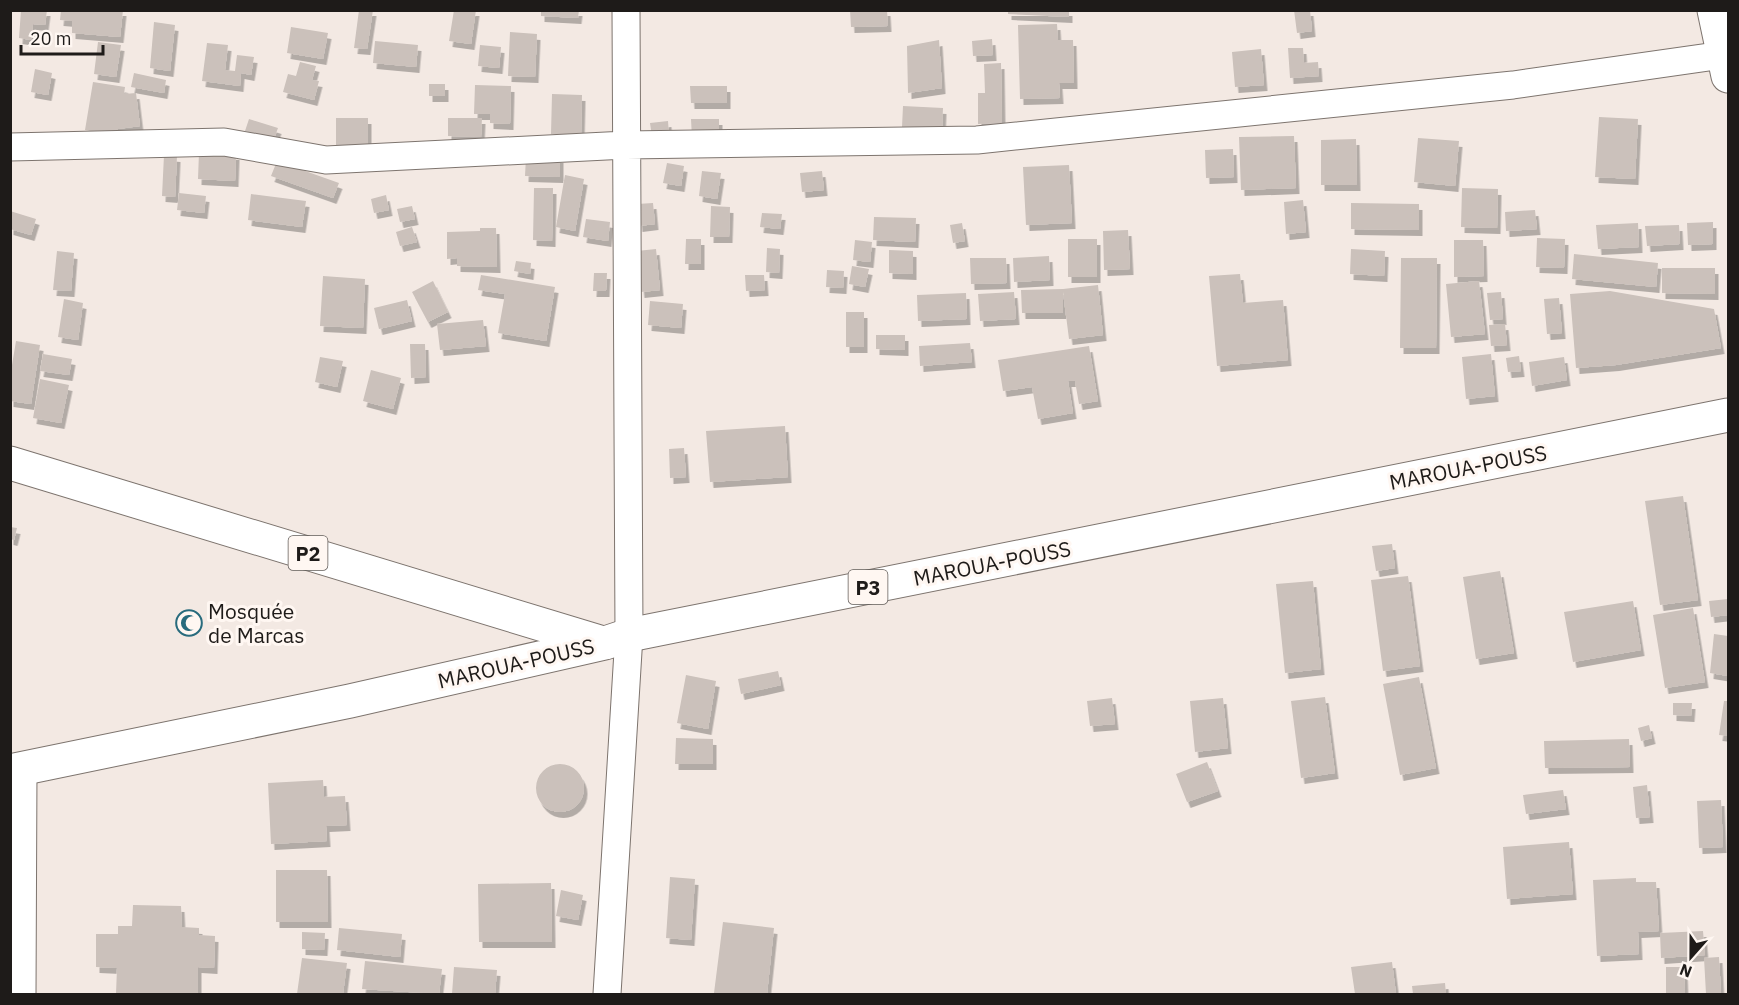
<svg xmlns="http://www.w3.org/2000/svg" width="1739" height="1005" font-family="'IBM Plex Sans',sans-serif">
<defs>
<filter id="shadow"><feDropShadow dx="3.5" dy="6" stdDeviation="0" flood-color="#0004"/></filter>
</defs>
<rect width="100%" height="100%" fill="#f3e9e3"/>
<path fill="#cbc1bb" filter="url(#shadow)" d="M21,10h26l-2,15 -12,-1 -2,16 -12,-2z
M61,10h62l-3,27 -48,-4v-12l-12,-1z
M359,10h14l-6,39 -13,-1z
M454,10h22l-5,34 -22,-3z
M541,10h38l-1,8 -37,-2z
M850,10h37l1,16 -37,1z
M1008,10h61v7l-61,-3z
M1294,10h16l2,21 -15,2z
M154,22l21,3 -5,46 -20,-3z
M1057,24l1,16h15l1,43h-15l1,15 -40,1 -2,-74z
M291,27l37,6 -5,26 -36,-6z
M510,32l27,2 -2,43 -27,-1z
M992,39l1,16 -20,1 -1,-15z
M939,40l3,48 -34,5 -1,-47z
M375,41l43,4 -2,22 -43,-4z
M98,42l23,3 -5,32 -22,-3z
M207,43l21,2 -3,25 10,1 2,-16 17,2 -3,18 -10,-2 -1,13 -38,-5z
M480,45l21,2 -2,21 -21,-2z
M1288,48h15l1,15 14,-1 1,14 -29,2z
M1261,49l3,36 -29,2 -3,-35z
M300,62l16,4 -4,14 7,1 -5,19 -31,-8 5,-18 8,2z
M1001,63l1,60 -24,1v-31h7l-1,-29z
M35,69l17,4 -4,22 -17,-3z
M134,73l32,7 -2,13 -33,-6z
M93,82l32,5 -1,7 12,-1 4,33 -22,3 -1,6 -32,-5z
M429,84h16v12h-16z
M475,85l36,1 -1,38 -20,-1v-9h-16z
M690,86h37v17h-36z
M552,94l30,1 -1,40 -30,-1z
M903,106l40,2 -1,21 -40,-2z
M1599,117l39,2 -3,60 -40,-2z
M336,118h32v33l-32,1z
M448,118h34l-1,19 -33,-1z
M249,119l29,9 -4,11 -29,-8z
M691,119h28v18l-27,1z
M668,121l1,14 -17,2 -2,-14z
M1294,136l2,52 -55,2 -2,-53z
M1418,138l41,3 -4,45 -41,-4z
M1356,139l1,46h-36v-45z
M1233,149l1,28 -28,1 -1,-28z
M199,152l37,2 -1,27 -37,-2z
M164,155l13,1 -2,41 -13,-1z
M526,157h34v20l-35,-1z
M277,161l62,22 -6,15 -62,-22z
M667,163l17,3 -3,20 -18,-3z
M1069,165l3,58 -46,2 -3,-58z
M702,171l19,2 -4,26 -18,-3z
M822,171l2,19 -22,2 -2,-19z
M565,175l19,4 -9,52 -19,-4z
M534,188h19l-1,53 -19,-1z
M1462,188l36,1 -1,39 -36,-1z
M179,193l27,3 -2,17 -27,-3z
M251,194l55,7 -4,26 -54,-7z
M386,195l3,15 -15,3 -3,-14z
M1303,200l3,32 -20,2 -2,-32z
M653,203l2,21 -16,2 -2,-22z
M1351,203l68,1v26l-68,-1z
M412,206l3,13 -15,3 -3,-13z
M711,206l19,1 -1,30h-19z
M1535,210l2,19 -31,2 -1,-19z
M10,211l26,8 -5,16 -21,-6z
M762,213l20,1 -2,15 -20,-2z
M874,217l42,1 -1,24 -42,-2z
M586,219l24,3 -2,19 -25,-4z
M1713,222v22l-25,1 -1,-22z
M962,223l3,18 -12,2 -3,-18z
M1638,223l1,24 -41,2 -2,-24z
M1679,225l1,19 -33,2 -2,-20z
M412,227l5,15 -17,4 -4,-14z
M480,228h16l1,39 -40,-1v-8l-10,1v-27l33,-1z
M1128,230l2,39 -26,1 -1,-39z
M1537,238l28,1 -1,29 -28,-1z
M686,239h15v25h-16z
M1068,239h29v38h-29z
M855,240l17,2 -2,20 -17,-2z
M1454,240h29l1,36 -30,1z
M767,248l13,1 -1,24 -13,-1z
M656,249l4,41 -19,2 -4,-41z
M1351,249l34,2 -1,25 -34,-2z
M889,250l24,1v23l-24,-1z
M57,251l17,2 -3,38 -18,-1z
M1574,254l84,9 -2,24 -84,-8z
M1049,256l1,24 -36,2 -1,-24z
M970,258h36l1,25 -36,1z
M1401,258h36l-1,90h-36z
M516,261l15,2 -1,11 -16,-3z
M852,266l17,3 -4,18 -16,-3z
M1662,268h53v26l-53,-1z
M827,270l17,1 -1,17 -17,-1z
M594,273h13l-1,18h-13z
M1240,274l3,29 40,-3 5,60 -71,6 -8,-90z
M481,275l74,12 -9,54 -48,-8 7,-39 -27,-4z
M745,275h19l1,15 -19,1z
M323,276l42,3 -2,49 -43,-2z
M433,281l15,31 -20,10 -16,-30z
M1479,281l6,53 -34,3 -5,-53z
M1098,285l5,50 -34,4 -6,-47v21h-41l-1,-23 42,-1z
M1610,291l104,18 7,39 -105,17 -40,3 -6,-74z
M1014,292l2,27 -36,2 -2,-27z
M1501,292l2,27 -13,1 -3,-27z
M966,293l1,26 -49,2 -1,-26z
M1559,298l3,35 -15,1 -3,-35z
M64,299l19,4 -5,37 -20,-3z
M407,300l5,21 -33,8 -5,-21z
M650,301l33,3 -2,24 -33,-3z
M846,312h18v35h-18z
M483,320l3,26 -46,4 -3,-26z
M1505,324l2,21 -16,1 -2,-21z
M876,335h29v15l-29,-1z
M16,341l24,4 -9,59 -21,-3v-24z
M970,343l2,19 -52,4 -1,-20z
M410,344h15l1,33 -15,1z
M1089,346l9,55 -19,3 -4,-23h-7l5,32 -35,6 -6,-32 -29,4 -5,-31z
M43,354l29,5 -3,16 -29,-4z
M1491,354l4,42 -29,3 -4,-42z
M1519,356l2,15 -13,1 -2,-14z
M320,357l23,4 -6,26 -22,-5z
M1564,357l3,23 -35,6 -3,-24z
M371,370l30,8 -8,31 -30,-8z
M40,379l29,6 -8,38 -28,-5z
M785,426l3,51 -78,5 -4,-51z
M684,448l2,29 -16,1 -1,-29z
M1683,496l15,104 -38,5 -15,-104z
M10,527l7,1 -3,12 -4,-1z
M1392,544l3,24 -19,3 -4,-25z
M1500,571l14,82 -38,6 -13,-82z
M1408,576l12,90 -37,5 -12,-91z
M1313,581l8,88 -36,4 -9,-89z
M1728,599v16l-17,2 -2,-16z
M1633,601l8,49 -68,12 -9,-50z
M1693,608l12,74 -40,6 -12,-73z
M1714,634l14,2v40l-18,-3z
M778,671l3,14 -40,9 -3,-15z
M686,675l30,6 -8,48 -31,-6z
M1419,677l17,91 -36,7 -17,-91z
M1325,697l10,76 -34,5 -10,-77z
M1112,698l3,26 -25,2 -3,-25z
M1223,698l5,50 -33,4 -5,-51z
M1724,701h4v35l-9,-1z
M1673,703h19l-1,13 -18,-1z
M1649,725l3,13 -11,3 -3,-13z
M676,738l37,1v25h-38z
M1629,739l1,28 -85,1 -1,-27z
M1207,762l11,29 -31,11 -11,-28z
M536 788a24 24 0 1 1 48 0a24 24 0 1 1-48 0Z
M323,780l1,17 21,-1 2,29 -21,1 1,15 -56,3 -3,-61z
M1647,785l3,32 -14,1 -3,-31z
M1563,790l3,19 -40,5 -3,-19z
M1721,800l2,47 -24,1 -2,-47z
M1569,842l4,52 -66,5 -4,-52z
M276,870h51l1,52h-52z
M670,877l25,2 -4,61 -25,-2z
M1636,878v4h20l3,49 -21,1 1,22 -42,2 -4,-76z
M551,883l1,59h-73l-1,-58z
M561,890l22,5 -5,25 -22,-4z
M133,905l48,1 1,21 17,1v7l16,1 -1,32 -16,-1v27h-82l1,-26 -21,-1v-33h22v-8h14z
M723,922l51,6 -7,66 -53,-1z
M339,928l63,6 -2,23 -63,-7z
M1703,931l2,24 -44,3 -1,-25z
M302,932l23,1 -1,17 -22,-1z
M1719,957l2,37h-15l-2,-36z
M302,958l45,5 -4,31h-46z
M365,961l77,8 -3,25 -77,-5z
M1392,962l4,32h-41l-4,-27z
M454,967l43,3 -2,24h-43z
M1666,967h18l1,27h-19z
M1445,983l1,11h-33l-1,-8z"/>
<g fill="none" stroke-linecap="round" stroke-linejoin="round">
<g stroke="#7d746e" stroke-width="29">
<path id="street" d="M10,147l214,-5 102,18 300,-15 351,-5 536,-55 210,-30
M22,994l1,-225
M607,994l22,-359 -3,-625"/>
</g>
<g stroke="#7d746e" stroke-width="35">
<path id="secondary" d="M1714,10l14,66"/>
</g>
<g stroke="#7d746e" stroke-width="35">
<path id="primary" d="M10,463l593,180
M10,771l340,-70 255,-58 24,-8 1099,-220"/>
</g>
<use href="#street" stroke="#fff" stroke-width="27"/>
<use href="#secondary" stroke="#fff" stroke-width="33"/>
<use href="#primary" stroke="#fff" stroke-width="33"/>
</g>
<defs>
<g id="mosque-ring" transform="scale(1.35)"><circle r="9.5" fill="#fff7f2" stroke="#286b7d" stroke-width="1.5"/><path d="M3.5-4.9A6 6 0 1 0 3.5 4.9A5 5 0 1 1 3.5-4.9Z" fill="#286b7d"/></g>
</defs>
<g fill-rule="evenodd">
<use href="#mosque-ring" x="189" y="623"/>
</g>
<g text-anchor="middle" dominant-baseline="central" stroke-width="6" stroke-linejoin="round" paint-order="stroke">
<g fill="#fff7f2" stroke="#625d5a" stroke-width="1.5">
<rect x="288.5" y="536" width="39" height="34" rx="4.5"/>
<rect x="848.5" y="570" width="39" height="34" rx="4.5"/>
</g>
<g font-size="20" font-weight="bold" fill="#1e1b19">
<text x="308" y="553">P2</text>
<text x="868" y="587">P3</text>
</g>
<g font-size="21" fill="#1e1b19" stroke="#fff7f2">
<text transform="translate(1468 467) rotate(-11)">MAROUA-POUSS</text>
<text transform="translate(992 563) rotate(-11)">MAROUA-POUSS</text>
<text transform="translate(516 663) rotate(-13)">MAROUA-POUSS</text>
</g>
<g font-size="21" fill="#1e1b19" stroke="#fff7f2" text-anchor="start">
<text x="208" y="611">Mosquée<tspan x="208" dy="24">de Marcas</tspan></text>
</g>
</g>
<rect width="1739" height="1005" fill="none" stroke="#1e1b19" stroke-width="24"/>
<g transform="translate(1691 957) rotate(201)" stroke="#fff7f2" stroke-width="4.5" paint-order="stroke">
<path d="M0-4.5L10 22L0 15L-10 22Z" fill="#1e1b19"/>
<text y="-9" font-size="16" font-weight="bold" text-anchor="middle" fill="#1e1b19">N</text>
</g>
<path d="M21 45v9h82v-9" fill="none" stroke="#1e1b19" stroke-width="3"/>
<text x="30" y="45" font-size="18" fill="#1e1b19" stroke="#fff7f2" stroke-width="4.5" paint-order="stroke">20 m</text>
</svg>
